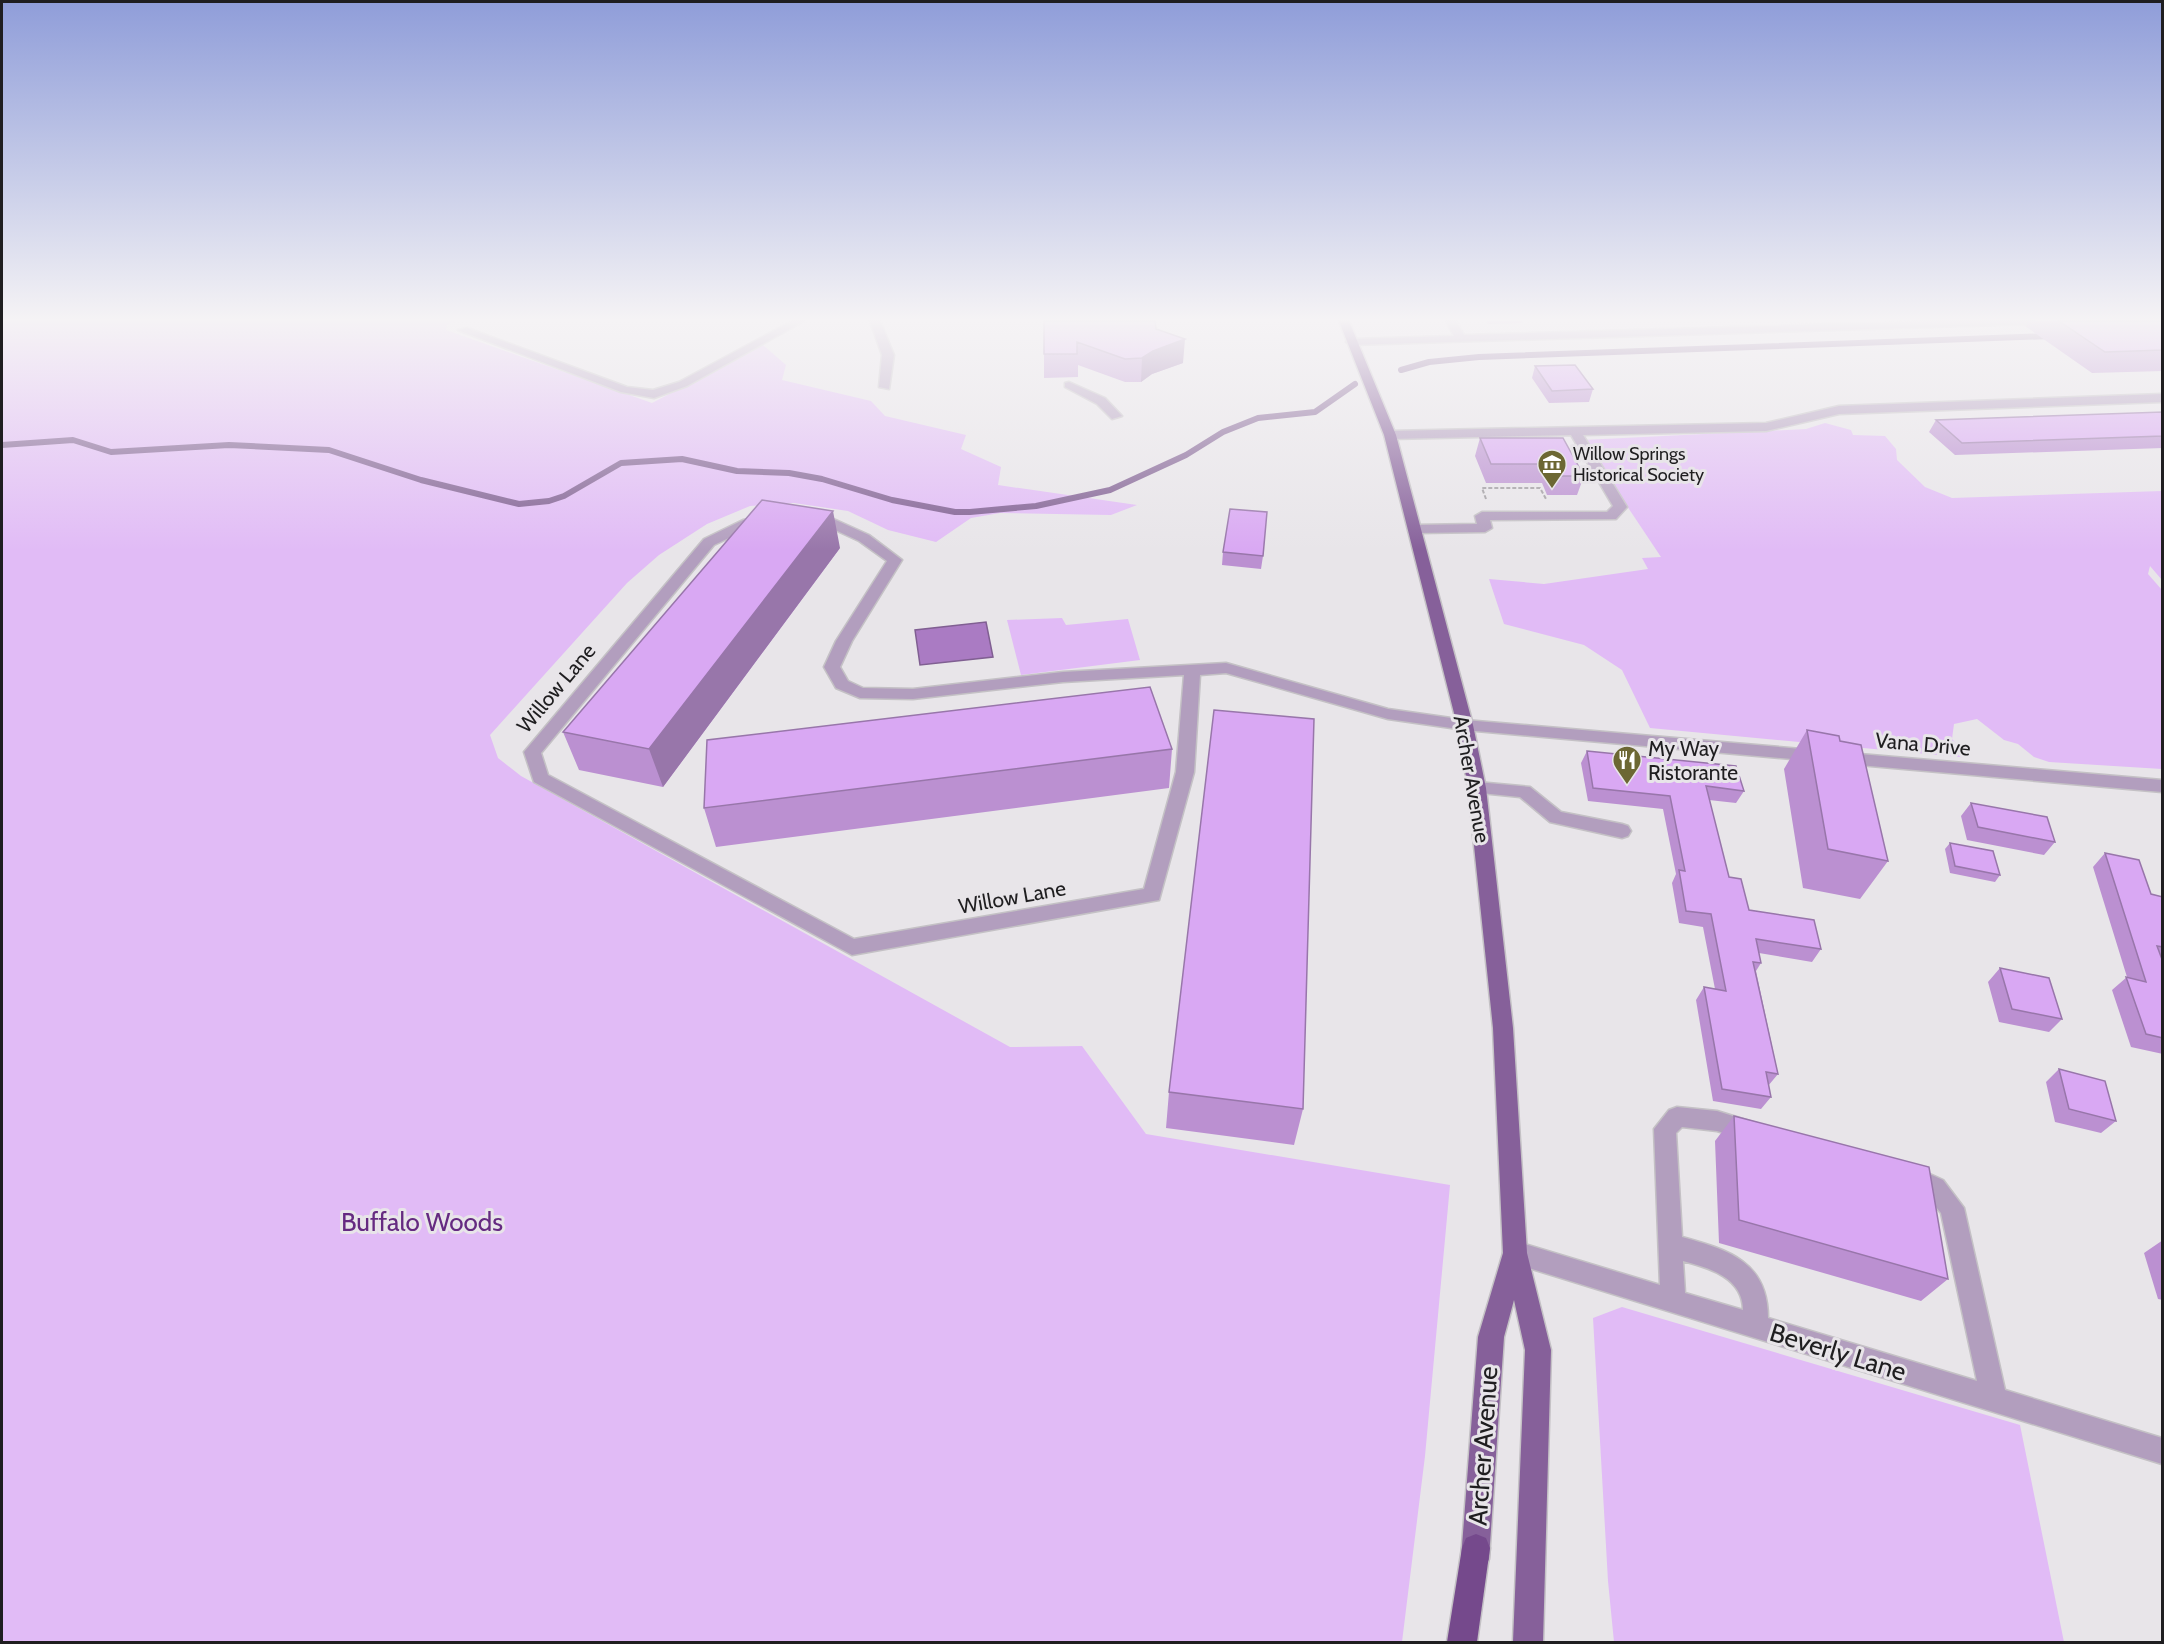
<svg xmlns="http://www.w3.org/2000/svg" width="2164" height="1644" font-family="Cabin,sans-serif">
<rect width="100%" height="100%" fill="#e8e5e9"/>
<path fill="#e1bbf6" d="M2,321h453l-8,4 -1,5 206,73 111,-58 23,20 -4,15 89,21 14,15 81,19 -5,14 40,18 -3,18 139,20 -26,10 -111,-2 -29,5 -35,24 -48,-12 -40,-19 -54,-8 -44,3 -43,18 -48,31 -32,28 -137,152 8,23 23,18 489,271 72,-1 64,88 304,51 -25,271 -23,186h-1400z
M1825,423l26,7 2,5 32,1 11,13 1,11 28,27 27,11 210,-7v89l-12,-14 -2,8 14,16v179l-113,-7 -15,-5 -16,-13 -14,-4 -27,-21 -23,5 -2,15 18,19 -320,-30 -28,-58 -38,-25 -80,-21 -15,-45 55,5 104,-15 -6,-11 19,-1 -78,-117 223,-11z
M1062,618l4,7 62,-6 12,41 -119,15 -14,-55z
M1622,1307l398,118 44,217h-450l-6,-61 -15,-263z"/>
<path fill="#aa7bc3" stroke="#805f92" stroke-width="1.5" d="M986,622l7,35 -73,8 -5,-35z"/>
<g fill="none" stroke-linecap="round" stroke-linejoin="round">
<path stroke="#805f92" stroke-width="6" d="M1401,370l28,-8 50,-5 571,-21
M2,445l71,-5 38,12 118,-7 100,5 92,30 98,24 30,-3 15,-5 57,-33 61,-4 55,12 52,2 33,6 70,21 63,12h15l66,-6 74,-16 76,-35 37,-23 35,-14 57,-6 40,-28"/>
<g stroke="#c4c1c5" stroke-width="3">
<path id="minor" d="M792,321h12l-117,65 -33,12 -33,-6 -163,-62 9,-2 160,59 26,3 26,-8z
M870,321h10l14,34 -5,34 -10,-2 3,-32z
M1446,321h10l8,14 475,-14h96l-5,3 -678,21 -6,-3 6,-3 102,-3z
M1069,382l36,16 17,18 -10,3 -15,-15 -32,-17v-4z
M2162,394v8l-323,12 -73,17 -183,4 44,72 -11,12 -126,1 2,8 -7,4 -69,1 -7,-4 7,-4 61,-1 -2,-8 7,-4h125l6,-6 -42,-71 -181,4 -6,-4 6,-4 376,-8 73,-17z
M786,513l41,3 42,19 33,25 -50,81 -12,26 8,14 15,7 50,1 150,-17 163,-9 162,46 77,11 697,60v12l-697,-62 -77,-11 -162,-46 -26,2 -6,97 -35,128 -307,55 -318,-173 -10,-30 180,-213 39,-19zM786,521l34,2 39,18 28,20 -51,80 -12,26 12,21 24,10 53,1 150,-17 121,-7 -8,97 -32,117 -290,50 -306,-164 -7,-22 173,-208 38,-18z
M1477,782l53,5 31,25 61,12 6,2 3,5 -3,5 -6,2 -72,-16 -30,-25 -49,-5 -3,-4 3,-4z
M1677,1107l40,4 42,13 3,7 -3,7 -8,3 -34,-10 -35,-4 -6,6 6,104c47,13 86,25 86,81l209,63 -36,-168 -14,-17 -25,-12 -4,-8 4,-8 8,-3 33,15 21,28 41,182 157,48v26l-656,-203 -3,-8 3,-8 9,-4 145,44 -6,-156 15,-19zM1683,1261c27,7 60,17 60,49l-58,-17z"/>
</g>
<g stroke="#c4c1c5" stroke-width="3">
<path id="major" d="M1339,321h10l47,114 77,290 13,63 27,240 14,225 24,97 -8,292h-30l12,-292 -11,-50 -10,37 -15,222 -4,10 -10,4 -10,-4 -4,-10 17,-222 25,-84 -10,-225 -25,-240 -11,-63 -73,-290z"/>
</g>
<g stroke="#c4c1c5" stroke-width="3">
<path id="highway" d="M1476,1534l10,4 4,10 -13,94h-30l15,-94 4,-10z"/>
</g>
<path stroke="#9e9b9f" stroke-width="2" stroke-dasharray="4 2" stroke-linecap="butt" d="M1486,499l-4,-11h58l6,11"/>
<use href="#minor" fill="#b29ebe" fill-rule="evenodd"/>
<use href="#major" fill="#86609a" fill-rule="evenodd"/>
<use href="#highway" fill="#75498c" fill-rule="evenodd"/>
</g>
<path fill="#bb90d1" d="M1044,321l112,8 27,34 -31,11 -11,8h-16l-47,-17v12l-34,1z
M1486,321h37l-1,2 -34,1z
M2029,321h134v50l-71,2 -67,-47z
M1535,366l58,23 -4,13 -40,1 -17,-25z
M2163,412v36l-208,7 -26,-23 7,-12z
M1480,438l104,38 -7,19h-30l-5,-12h-56l-11,-27z
M840,548l-177,239 -84,-17 -16,-38z
M1223,552l40,4 -2,13 -39,-4z
M1807,730l33,11 48,120 -28,38 -57,-11 -19,-119z
M1172,749l-3,39 -453,59 -12,-39z
M1587,751l157,40 -8,12 -27,-3 20,77 20,33 72,39 -9,13 -53,-9 2,10 -5,8 22,103 -10,12 3,11 -10,12 -48,-8 -17,-101 8,-13 11,2 -12,-62 -24,-4 -7,-40 4,-9 -13,-65 -75,-8 -7,-38z
M1971,803l84,39 -11,13 -77,-15 -6,-24z
M1950,843l50,32 -5,7 -45,-9 -5,-24z
M2105,853l46,41 12,3v157l-32,-7 -19,-57 15,-13 -34,-110z
M2000,968l62,51 -13,13 -50,-10 -11,-40z
M2059,1069l57,52 -15,12 -46,-11 -9,-40z
M1169,1092l134,17 -9,36 -128,-17z
M1734,1116l214,163 -27,22 -202,-58 -4,-102z
M2163,1240v60l-5,-1 -14,-46z"/>
<path fill="#9876aa" d="M1185,339l-2,24 -31,11 -11,8 1,-24 11,-7z
M833,511l7,37 -177,239 -14,-38z"/>
<path fill="#d9a8f3" stroke="#9876aa" stroke-width="1.5" d="M1044,321h111l1,8 29,10 -32,12 -11,7 -17,1 -48,-17v12h-33z
M2059,321h104v29l-58,2z
M1575,365l18,24 -41,2 -17,-25z
M2163,412v24l-201,7 -26,-23z
M1480,438h83l21,38h-31l-5,-12h-57z
M762,500l71,11 -184,238 -86,-17z
M1230,509l37,3 -4,44 -40,-4z
M1150,687l22,62 -468,59 3,-68z
M1214,710l100,9 -11,390 -134,-17z
M1807,730l32,6 1,5 21,4 27,116 -60,-12z
M1587,751l149,15 8,25 -38,-5 23,91 12,2 8,31 65,10 7,29 -65,-10 5,24 -8,-1 25,112 -12,-2 5,25 -49,-8 -18,-102 22,4 -15,-77 -25,-3 -7,-41 6,1 -15,-75 -77,-8z
M1971,803l76,14 8,25 -77,-15z
M1950,843l43,8 7,24 -45,-9z
M2105,853l34,7 12,34 12,3v50l-6,-1 6,16v76l-17,-4 -20,-57 20,5z
M2000,968l49,10 13,41 -50,-10z
M2059,1069l46,12 11,40 -47,-12z
M1734,1116l195,51 19,112 -209,-59z"/>
<linearGradient id="sky" x2="0" y2="1"><stop stop-color="#8f9dd9"/><stop offset="0.58" stop-color="#f5f3f5"/><stop offset="1" stop-color="#f5f3f5" stop-opacity="0"/></linearGradient>
<rect width="2164" height="551" fill="url(#sky)"/>
<defs>
<g id="museum-pin" transform="scale(1.5)"><path d="M0 17L-7.5 6A9.5 9.5 0 1 1 7.5 6Z" fill="#6c6733" stroke="#e8e5e9"/><path d="M0-6L6-3V-2H-6V-3ZM-5-1h2V3h-2ZM-1-1h2V3h-2ZM3-1h2V3H3ZM-6 4H6V6H-6Z" fill="#fff"/></g>
<g id="restaurant-pin" transform="scale(1.5)"><path d="M0 17L-7.5 6A9.5 9.5 0 1 1 7.5 6Z" fill="#6c6733" stroke="#e8e5e9"/><path d="M-5-6h1v4h1v-4h1v4h1v-4h1v5L-1.5 .5V6h-2V.5L-5-1ZM5-6V6H3V1.5H1.5Q1.5-4 5-6Z" fill="#fff"/></g>
</defs>
<g fill-rule="evenodd">
<use href="#museum-pin" x="1552" y="464"/>
<use href="#restaurant-pin" x="1627" y="760"/>
</g>
<g text-anchor="middle" dominant-baseline="central" stroke-width="6" stroke-linejoin="round" paint-order="stroke">
<g font-size="18" fill="#1f1e20" stroke="#e8e5e9" text-anchor="start">
<text x="1573" y="454">Willow Springs<tspan x="1573" dy="21">Historical Society</tspan></text>
</g>
<g font-size="21" fill="#1f1e20" stroke="#e8e5e9">
<text transform="translate(556 688) rotate(-50)">Willow Lane</text>
<text transform="translate(1923 744) rotate(5)">Vana Drive</text>
<text transform="translate(1472 779) rotate(80)">Archer Avenue</text>
<text transform="translate(1012 897) rotate(-10)">Willow Lane</text>
</g>
<g font-size="21" fill="#1f1e20" stroke="#e8e5e9" text-anchor="start">
<text x="1648" y="748">My Way<tspan x="1648" dy="24">Ristorante</tspan></text>
</g>
<g font-size="26" fill="#652a81" stroke="#e8e5e9">
<text x="422" y="1222">Buffalo Woods</text>
</g>
<g font-size="26" fill="#1f1e20" stroke="#e8e5e9">
<text transform="translate(1838 1352) rotate(17)">Beverly Lane</text>
<text transform="translate(1483 1446) rotate(-86)">Archer Avenue</text>
</g>
</g>
<rect width="2164" height="1644" fill="none" stroke="#1f1e20" stroke-width="6"/>
</svg>
